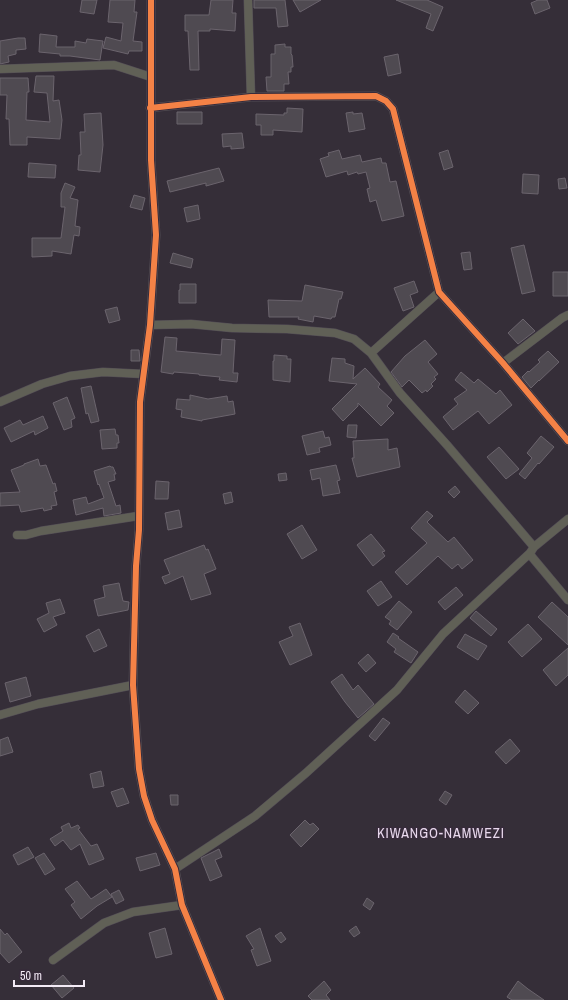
<svg xmlns="http://www.w3.org/2000/svg" width="568" height="1000" font-family="'Archivo Narrow',sans-serif">
<rect width="100%" height="100%" fill="#352e38"/>
<path fill="#4f4a51" stroke="#6b646d" d="M82,0h15l-3,14 -14,-2z
M110,0h25l-1,12h3l-4,29 9,1v9h-13l-1,3 -25,-6 3,-11 15,4 2,-18 -15,-1z
M211,0h22l-1,13h4l-1,18 -25,-2v2h-12l1,39h-9l-2,-39h-3v-16h24z
M254,0h31l3,26 -10,1 -2,-19h-22z
M293,0h28l-21,12z
M396,0h31l16,7 -10,24 -7,-3 5,-14z
M538,0h9l3,8 -15,6 -4,-11z
M40,34l17,2 -1,11h19v-6l11,2 1,-4 16,2 -3,19 -30,-4h-10v-2l-21,-2z
M18,38h7l1,11 -10,1v4l-8,2 1,6 -9,2v-23z
M285,44v3h6v7l1,1 1,12h-2v5h-3l1,12h-5v7h-17l-1,-14h5v-23h4v-9z
M398,54l3,19 -13,3 -4,-19z
M36,76h18l-1,25 6,-1 3,20 -2,19 -33,-2v8h-17l-1,-26h-3l1,-24h-7v-17h28l1,14h-2l-1,28 24,2 -3,-29 -13,-1z
M287,108l16,1 -1,23 -29,-2v5h-12v-10h-5v-11l28,1v-2h3z
M177,112h25v12h-25z
M353,112v2l9,-1 3,16 -16,3 -3,-19z
M101,113l2,32 -3,27 -22,-2 1,-15h2l-1,-23h5l-1,-18z
M242,133l2,15 -13,1v-3l-8,1 -1,-13z
M339,150l3,9 18,-4 2,7 19,-4 1,5h4l4,19 6,-1 8,35 -22,5 -6,-21 -6,2 -3,-13 3,-1 -4,-16 -8,2 -1,-2 -9,3 -1,-4 -21,6 -6,-18 9,-3 -1,-3z
M448,150l5,17 -9,3 -5,-17z
M29,163l27,2 -1,13 -27,-1z
M219,168l5,13 -18,5v-3l-36,9 -3,-11z
M523,174l16,1 -1,19 -16,-1z
M565,178l2,10 -8,1 -1,-10z
M65,183l10,4 -5,11 8,2 -3,26 5,1 -1,9 -5,-1 -3,19 -19,-3v5l-20,1v-19h29l4,-31h-4v-14z
M134,195l11,3 -3,12 -12,-3z
M198,205l2,14 -13,3 -3,-14z
M524,245l11,46 -13,3 -11,-46z
M470,252l2,17 -8,1 -3,-17z
M173,253l20,6 -2,9 -21,-5z
M553,272h15v24h-15z
M414,281l4,11 -8,3 4,12 -11,4 -9,-23z
M180,284h16v19h-17v-13h1z
M305,285l38,7 -2,7h-2l-4,18h-3l-1,2 -17,-3 -1,6 -15,-3 1,-2h-30l-1,-17 34,1z
M117,307l3,13 -11,3 -4,-13z
M523,319l12,12 -17,13 -10,-11z
M165,337l12,1 -1,13 45,4 1,-16 13,1 -2,33h5l-1,9 -18,-2 1,-3 -21,-2v-1l-25,-2 -1,2 -12,-2z
M425,340l12,14 -9,8 10,12 -4,3 2,2 -5,5 2,2 -6,6 -1,-2 -4,3 -13,-13 -7,7 -11,-15 14,-16z
M131,350h8l1,11h-9z
M548,351l11,11 -20,19v-1l-8,8 -9,-11 6,-6 1,1 11,-10 -2,-2z
M274,355l13,1v3h4l-1,23 -17,-2v-19h1z
M332,358l13,1v4l9,3 -1,13 12,-11 15,16 -2,3 14,13 -5,6 7,7 -13,13 -23,-23v3l-15,15 -11,-12 25,-25 -28,-3z
M461,372l13,11 4,-4 18,15 4,-4 12,15 -23,19 -11,-13 -25,19 -10,-13 15,-13 -4,-5 13,-9 -12,-10z
M91,386l8,35 -8,2 -3,-10 -2,1 -5,-26z
M190,395l18,4 19,-3 1,6 5,-1 2,13 -33,6v1l-21,-4 1,-7 -6,-1 1,-10 13,1z
M67,397l8,21 -4,2 1,7 -8,3 -11,-27z
M43,416l5,12 -13,7 -1,-4 -23,11 -7,-14 16,-8 3,5z
M348,425h9l-1,13 -9,-1z
M115,429l1,6h2l1,8h-2v5l-15,1 -2,-19z
M323,431l2,7 4,-1 2,8 -12,3 1,4 -13,3 -5,-19z
M541,436l13,11 -15,17 -1,-1 -13,16 -6,-5 13,-16 -5,-5z
M388,439v11l9,-2 3,19 -43,10 -5,-19h2l-1,-17z
M499,447l20,22 -13,10 -19,-22z
M38,459l2,7 6,-1 7,19 2,-1 2,8 -3,1 3,13 -6,1 1,3 -8,2 -1,-3 -22,4 -2,-7 -19,1v-13l20,-1 -9,-22 13,-5v-1z
M336,465l4,15 -3,1 3,12 -17,3 -3,-18 -8,2 -2,-10z
M110,466l1,1h2l3,7h-2l1,6 -7,2 8,24 4,-1 1,8 -17,3 -1,-8 -27,7 -3,-15 13,-3 2,7 16,-6 -5,-14 -1,1 -4,-14z
M286,473l1,7 -8,1 -1,-7z
M156,481l13,1 -1,17h-13z
M455,486l5,6 -6,6 -6,-6z
M231,492l2,10 -8,2 -2,-10z
M179,510l3,17 -14,3 -3,-17z
M427,511l6,5 -6,6 21,20 6,-5 19,23 -11,9 -4,-5 -6,5 -14,-13 -31,29 -12,-13 32,-29 -16,-15z
M302,525l15,25 -15,9 -15,-25z
M371,534l14,17 -3,1 3,4 -12,10 -16,-21z
M204,545l2,5 2,-1 8,20 -12,5 7,20 -20,6 -8,-24 -18,8 -3,-7 8,-3 -6,-14z
M381,581l11,16 -14,9 -11,-15z
M119,583l4,18 6,1 -1,8 -30,6 -4,-16 11,-3 -2,-11z
M456,587l7,8 -18,15 -7,-8z
M60,599l5,14 -12,4 4,8 -13,7 -7,-13 12,-6 -3,-10z
M399,601l13,11 -15,18 -8,-6 2,-3 -6,-4z
M552,602l16,15v28l-30,-28z
M476,611l21,18 -6,7 -21,-18z
M300,623l12,32 -22,10 -11,-23 14,-6 -4,-9z
M528,624l14,15 -20,18 -14,-15z
M99,629l8,17 -13,6 -8,-16z
M393,633l6,4 -1,1 20,14 -7,11 -17,-11 2,-3 -9,-7z
M465,634l22,12 -9,14 -21,-13z
M568,648v27l-12,11 -13,-16z
M368,654l8,9 -10,9 -8,-9z
M342,674l11,16 5,-5 16,19 -16,14 -13,-16 -14,-20z
M26,677l5,19 -21,6 -5,-19z
M465,690l14,13 -11,11 -13,-12z
M383,718l7,5 -15,18 -6,-5z
M8,737l5,15 -13,4v-16z
M510,739l10,12 -14,13 -11,-12z
M101,771l3,15 -11,2 -3,-14z
M123,788l6,15 -12,4 -6,-15z
M445,791l7,4 -6,10 -7,-5z
M170,795h8v10h-7z
M305,820l5,5 3,-2 6,6 -18,18 -11,-12z
M69,823l2,5 7,-3 2,3 -2,1 13,17 6,-2 7,15 -15,6 -9,-21 -9,6 -8,-10 -8,6 -5,-7 13,-8 -2,-4z
M28,847l6,10 -16,8 -5,-10z
M219,849l3,8 -7,3 7,16 -12,5 -9,-23z
M44,853l11,16 -10,6 -10,-17z
M156,853l4,12 -20,6 -4,-13z
M77,881l14,18 15,-10 6,8 -15,9 -16,13 -10,-14 4,-3 -10,-13z
M119,890l5,10 -8,4 -5,-10z
M367,898l7,5 -4,7 -7,-5z
M356,926l4,7 -6,4 -5,-6z
M165,928l7,26 -16,4 -7,-25z
M260,928l11,33 -14,5 -6,-16 3,-1 -8,-13z
M0,929l5,6 2,-2 15,19 -13,11 -9,-10z
M281,932l5,7 -5,4 -6,-7z
M63,975l11,13 -12,10 -11,-13z
M324,981l7,9 -5,5 4,5h-18l-4,-4z
M518,981l10,8 16,11h-32l-5,-3z"/>
<g fill="none" stroke-linecap="round" stroke-linejoin="round">
<g stroke="#534d56" stroke-width="9">
<path id="minor" d="M151,0v160l5,75 -6,90 -10,77 -1,128 -3,36 -3,119 6,84 5,27 8,24 23,49 7,36 39,95
M248,0l3,97
M0,69l114,-4 37,12
M150,108l101,-11 125,-1 10,5 7,8 46,183 64,71 65,78
M150,325l41,-1 41,4 55,1 48,4 19,6 17,14 29,40 47,52 87,102
M371,353l68,-61
M503,363l59,-45 6,-3
M0,402l42,-18 28,-8 33,-4 40,2
M568,519l-34,28 -4,6 2,4 36,43
M17,535h9l15,-4 97,-15
M0,715l38,-11 95,-19
M175,869l80,-53 51,-43 91,-83 46,-56 87,-81
M53,960l51,-37 29,-11 49,-7"/>
</g>
<use href="#minor" stroke="#606056" stroke-width="8"/>
<g stroke="#372b3b" stroke-width="8">
<path id="cycleway" d="M151,0v160l5,75 -6,90 -10,77 -1,128 -3,36 -3,119 6,84 5,27 8,24 23,49 7,36 39,95
M150,108l101,-11 125,-1 10,5 7,8 46,183 64,71 65,78"/>
</g>
<use href="#cycleway" stroke="#f48246" stroke-width="6"/>
</g>
<g text-anchor="middle" dominant-baseline="central" stroke-width="3" stroke-linejoin="round" paint-order="stroke">
<g font-size="14" letter-spacing="1" fill="#e8d8ed" stroke="#372b3b">
<text x="441" y="833">KIWANGO-NAMWEZI</text>
</g>
</g>
<path d="M14 980v6h70v-6" fill="none" stroke="#f3ebf6" stroke-width="2"/>
<text x="20" y="980" font-size="12" fill="#f3ebf6" stroke="#372b3b" stroke-width="3" paint-order="stroke">50 m</text>
</svg>
